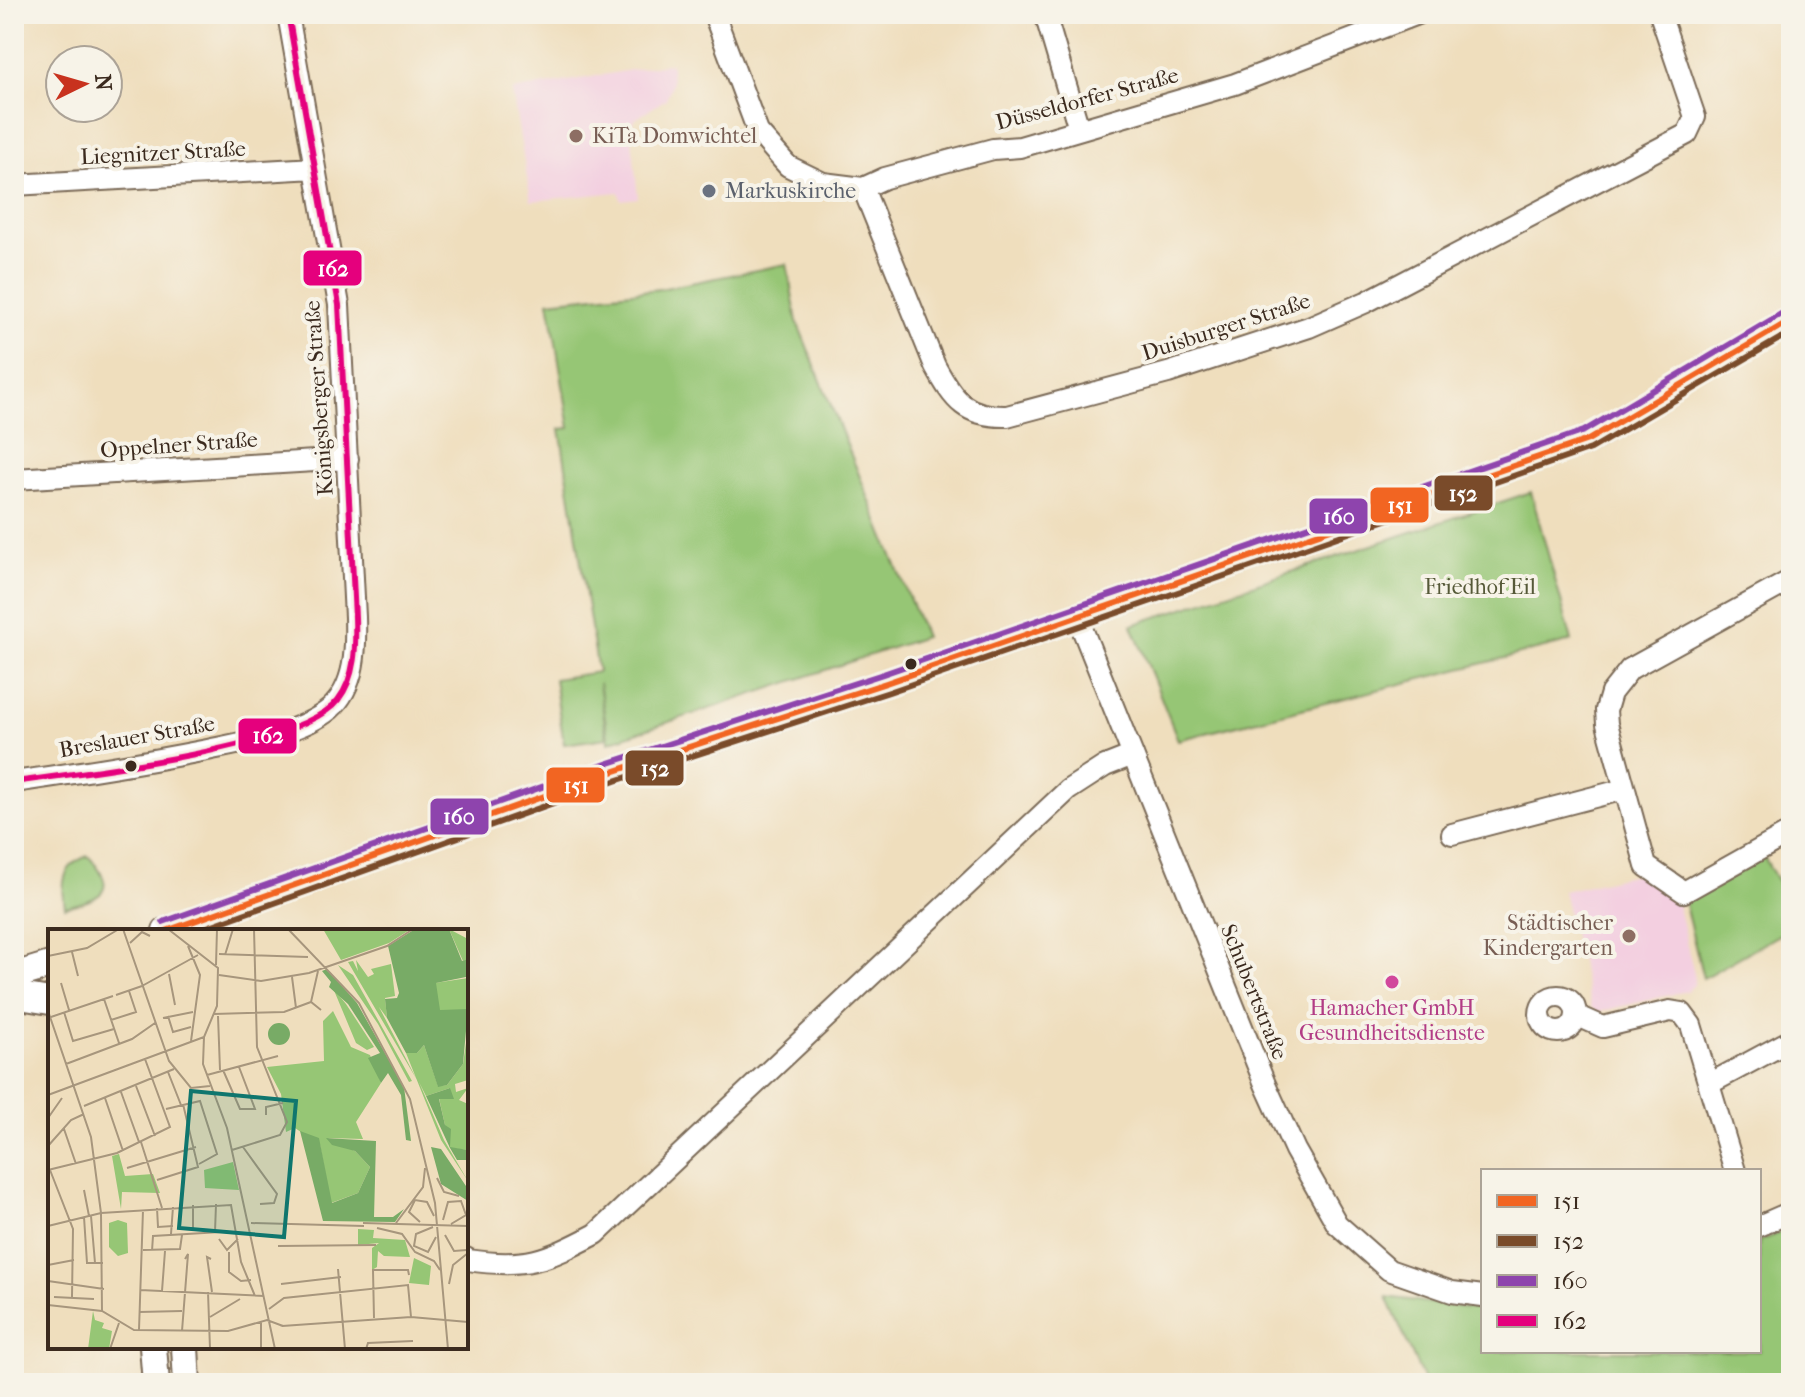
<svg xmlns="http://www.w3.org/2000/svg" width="1805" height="1397" font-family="'IM FELL French Canon',serif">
<rect width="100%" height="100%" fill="#f7f3e8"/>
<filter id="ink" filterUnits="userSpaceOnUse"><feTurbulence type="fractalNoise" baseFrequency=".0125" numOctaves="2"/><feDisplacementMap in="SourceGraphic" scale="16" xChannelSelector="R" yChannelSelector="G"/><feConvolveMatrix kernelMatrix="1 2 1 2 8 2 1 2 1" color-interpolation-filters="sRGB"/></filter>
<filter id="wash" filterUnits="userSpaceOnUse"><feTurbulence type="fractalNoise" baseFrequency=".006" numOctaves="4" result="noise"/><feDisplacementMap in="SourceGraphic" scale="32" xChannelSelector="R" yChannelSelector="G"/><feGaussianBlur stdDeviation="1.8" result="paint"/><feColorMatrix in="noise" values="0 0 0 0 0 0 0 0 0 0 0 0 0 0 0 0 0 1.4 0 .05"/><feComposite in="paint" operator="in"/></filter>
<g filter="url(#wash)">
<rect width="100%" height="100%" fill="#efdebd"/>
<path fill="#f3cfe0" d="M671,63l1,21 -6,15 -32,21 -3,8 7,70 -17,2 -2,-8 -88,9 -19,-110z
M1640,873l35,21 20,84 -1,7 -7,6 -89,21 -7,-5 -28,-116z"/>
<path fill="#96c675" stroke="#68784a" stroke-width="2" d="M787,264l10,58 128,315 -316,105 -10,-59 8,55 -43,6 -10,-65 44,-7 -38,-243 10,-1 -21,-127 111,-12z
M1531,492l41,149 -394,99 -46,-115z
M1763,855l28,50v23l-88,50 -19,-77z
M88,856c31,33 16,43 -23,51 -4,-23 -3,-42 23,-51z
M1791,1228v155h-366l-38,-86 96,13v41h276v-110z"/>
</g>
<g filter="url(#ink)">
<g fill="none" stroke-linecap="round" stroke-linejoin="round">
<g stroke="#7a6956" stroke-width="24">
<path id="minor" d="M714,14l44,118 30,34 35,17 40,5 22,-10 108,-29 27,-2 215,-63 183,-70
M1045,14l34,115
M14,185l301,-17
M863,188l72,178c19,35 31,51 72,50l161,-43 141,-46 57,-25 321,-168 8,-17 -35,-103
M14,479l334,-20
M1791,580l-161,89 -19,24 -5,17 1,14 39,142 38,26 107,-60
M1077,616l188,468 30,66 42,74 52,46 63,22 31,4
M14,782c63,-9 126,-19 188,-31 38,-8 98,-17 128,-42 26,-23 26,-61 25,-92l-16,-312 -51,-291
M1452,834l173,-45
M1540 1014a18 18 0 1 1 36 0a18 18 0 1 1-36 0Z
M1576,1015l27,12 67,-16 12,2 9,12 44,146
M1709,1084l82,-44
M1759,1226l32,-14
M466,1258l2,2c58,9 78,0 128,-26l472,-444 37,-24 28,-11"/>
</g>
<g stroke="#7a6956" stroke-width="30">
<path id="major" d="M166,931l446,-159 274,-89 702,-243 203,-120
M14,976l36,-11
M14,995l36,6
M153,1347l3,36
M185,1347l2,36"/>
</g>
<use href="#minor" stroke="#fff" stroke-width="20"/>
<use href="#major" stroke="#fff" stroke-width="26"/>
<g stroke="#f7f3e8" stroke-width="12">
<path id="bus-1" d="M166,931l446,-159 274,-89 702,-243 203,-120"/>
</g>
<g stroke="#f7f3e8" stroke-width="12">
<path id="bus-2" d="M196,931l419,-150 274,-89 702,-243 200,-117"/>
</g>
<g stroke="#f7f3e8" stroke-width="12">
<path id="bus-3" d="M163,922l446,-159 274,-89 701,-243 202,-120"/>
</g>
<g stroke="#f7f3e8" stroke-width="12">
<path id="bus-4" d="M14,782c65,-9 288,-34 324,-82 18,-23 18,-55 17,-83l-16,-312 -51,-291"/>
</g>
<use href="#bus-1" stroke="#f26522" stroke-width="6"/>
<use href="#bus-2" stroke="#7a4b2a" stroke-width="6"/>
<use href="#bus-3" stroke="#8e44ad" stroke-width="6"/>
<use href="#bus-4" stroke="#e5007d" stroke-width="6"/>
</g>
</g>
<g fill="#8d6e63" stroke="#f7f3e8" stroke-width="3">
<circle cx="576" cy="136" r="8"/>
<circle cx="1629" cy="936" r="8"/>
</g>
<circle fill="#6b7280" stroke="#f7f3e8" stroke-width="3" cx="709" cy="191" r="8"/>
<g fill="#3b2a1e" stroke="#f7f3e8" stroke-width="3">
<circle cx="911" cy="664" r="7"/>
<circle cx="131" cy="766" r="7"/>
</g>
<circle fill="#d1479c" stroke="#f7f3e8" stroke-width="3" cx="1392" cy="982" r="8"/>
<g text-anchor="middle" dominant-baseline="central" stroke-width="8" stroke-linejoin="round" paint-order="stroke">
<g font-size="22" fill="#3b2a1e" stroke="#f7f3e8">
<text transform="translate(1087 99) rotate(-15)">Düsseldorfer Straße</text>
<text transform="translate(163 153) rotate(-3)">Liegnitzer Straße</text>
<text transform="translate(1226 327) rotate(-18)">Duisburger Straße</text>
<text transform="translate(319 398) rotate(-94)">Königsberger Straße</text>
<text transform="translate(179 445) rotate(-4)">Oppelner Straße</text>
<text transform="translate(137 737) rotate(-10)">Breslauer Straße</text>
<text transform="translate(1254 992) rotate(68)">Schubertstraße</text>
</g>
<g font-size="22" fill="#785e54" stroke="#f7f3e8" text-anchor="start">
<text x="592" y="136">KiTa Domwichtel</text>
<text x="1613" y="923" text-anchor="end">Städtischer<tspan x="1613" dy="25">Kindergarten</tspan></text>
</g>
<g font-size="22" fill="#5b616d" stroke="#f7f3e8" text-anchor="start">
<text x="725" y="191">Markuskirche</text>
</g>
<g font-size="22" fill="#565938" stroke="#f7f3e8">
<text x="1480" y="587">Friedhof Eil</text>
</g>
<g font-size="22" fill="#b23c85" stroke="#f7f3e8">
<text x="1392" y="1008">Hamacher GmbH<tspan x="1392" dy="25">Gesundheitsdienste</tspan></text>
</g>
</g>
<g transform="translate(48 929)">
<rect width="420" height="420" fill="#efdebd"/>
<path d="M275,0h88l-22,14 -48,17zM401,0l19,10v20l-5,2zM308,31l12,17 6,-3 -3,-5 20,-5 4,32 -10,2 2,20 -8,-11 38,73 -69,-118 5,-1 5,10zM290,36l15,10 59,106 -3,1 -31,-58zM420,49v48l-63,-32 30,-11zM285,59l13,16 28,43 -7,3 -11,-7zM285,82l18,36 19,8 11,28 -25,39 7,17 -36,-1 28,13 15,16 -12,26 -27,10 -11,-58 -25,-17 -9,4 -5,-38 -14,-27 57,-6 -1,-40zM420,100v51l-13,4 1,8 12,-4 -9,12 9,4v46l-18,-2 -11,-50 11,-10 -24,8 -7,-14 25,58 24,41 -27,-41 -35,-87h11l7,-8 14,41 9,-1 16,-21zM71,225l6,22 28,-2 7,19 -38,-1 -1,17 -9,-53zM185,233l6,28 -34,-2 -1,-18zM70,291l9,3 1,30 -10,3 -9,-9v-24zM310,300l16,1 -1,8 32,2 5,17 -26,-1 -6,-5 -1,16 -5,3v-22l7,-5 -21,2zM366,329l17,8 -2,19 -20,-2zM45,382l2,9 9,3 -2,5 10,3 -3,18h-21z" fill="#96c675"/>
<path d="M367,0h34l13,32 6,-2 -2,18 -30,6 4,27 28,-1 -5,55 -16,21 -9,2 -14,-42 -7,8h-11l-19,-35 -2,-19 12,-1 2,-5 -11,-47zM279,40l30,34 47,84 7,54 -5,-1 -5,-45 -13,-22 -7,10 -13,-25 12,-5 -32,-49 -19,-17 2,-5 -9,-11zM220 105a11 11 0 1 1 22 0a11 11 0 1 1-22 0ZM402,159l4,11h-15l6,26 6,4 -1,18 18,3v10h-11l-7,-12 -24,-52zM252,202l19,7 13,65 26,-10 12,-26 -15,-16 -23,-6 -6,-7 50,3 -2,76h19l11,-8 -9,13 -72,-1zM383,218l10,2 27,40v12l-27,-17z" fill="#78ab66"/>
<path fill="none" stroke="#a7967d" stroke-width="2" d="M75,0l46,132 22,27 19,-2M120,0l50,39 -1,38 -13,31 -1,27 24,64 48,221M240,0l71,74 51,96 25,104 13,146M82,14l12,-11 8,4M140,17l12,29 -9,66M24,23l6,24M171,25l89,3M177,26l8,-26M0,27l39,-8 32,-19M168,36l1,-36M121,45l6,31M171,46l42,6 48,-8 78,-27 26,-17M244,48l4,31M13,54l8,27M94,57l56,-31M68,66l26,-9M56,70l15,44M263,73l7,-31M0,82l43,126 10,76 1,98M16,83l9,29 41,-12M166,85l70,-2 27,-10 10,8M120,87l5,16 18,-5M170,87l2,54M0,89l65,-22M115,89l30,-6M63,91l25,-8 -7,-21M18,135l66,-25 23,-16M175,141l17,39h15l-16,-42M120,143l13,33M159,146l71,-19M88,157l19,50M73,163l18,50M0,166l156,-58M57,169l18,53M36,177l90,-37M118,180l34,-8 17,53 -18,10M218,186v-8l17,-4M0,189l14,-20M16,200l12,35M93,213l21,66M0,217l23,-26 13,-6M195,218l34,47 -3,9 -14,1M184,221l48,-15 7,-13 -30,-75 -3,-118M79,239l69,-21M0,241l69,-17 53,-26 -25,-68M2,241l23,59 -1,68M389,249l7,14 15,4M109,251l41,-13 -15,-63M36,261l5,26M109,279l1,19 15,-1M43,287l4,47M36,288l3,46h16M395,291l5,-18 13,-1 5,14 -15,9M372,293l-11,-10 6,-12 12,2 7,14M203,294l113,3M315,294l105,3M348,294l27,-36 2,-19M0,297l53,-13 130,-8 10,57 14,34M385,298l-17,7 -2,12 14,6 8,-15M329,299l25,6 13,18 19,9 6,9M145,302v-26M167,303l1,-28M123,305l2,-27M397,306l9,16 13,-1M171,310l8,11 11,-11M230,317l98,-1M95,321l37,-1 2,-14M104,322l1,-15 68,-4M181,323v20l12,9 10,-1M163,330l-4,-2 5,35M0,336l26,-5M290,340l7,80M0,352l56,8M233,355l60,-7M401,355l4,-19 15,-12M92,361l124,6M114,362l3,-40M160,363l2,57M6,368l40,2M0,376l54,6 32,19 94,1 39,-11 16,6M221,380l15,-11 124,-13 3,32M91,383l43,-1M162,388l30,-18M326,389l-1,-48h35l1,5M213,393v27M234,397l129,-9 57,5M91,401l4,-120M134,402l6,-77 -3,5M62,420l9,-26M318,420l2,-6 45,-2"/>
<path fill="#0f766e" fill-opacity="0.15" stroke="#0f766e" stroke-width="4" d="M143,162l105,10 -12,136 -105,-9z"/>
<rect width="420" height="420" fill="none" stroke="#3b2a1e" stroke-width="4"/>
</g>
<g stroke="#f7f3e8" stroke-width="3">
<rect x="302" y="249" width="61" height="38" rx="8" fill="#e5007d"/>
<rect x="1433" y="474" width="61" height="38" rx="8" fill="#7a4b2a"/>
<rect x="1369" y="486" width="61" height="38" rx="8" fill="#f26522"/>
<rect x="1308" y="497" width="61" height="38" rx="8" fill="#8e44ad"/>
<rect x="237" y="717" width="61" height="38" rx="8" fill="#e5007d"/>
<rect x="624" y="749" width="61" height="38" rx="8" fill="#7a4b2a"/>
<rect x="545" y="766" width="61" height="38" rx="8" fill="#f26522"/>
<rect x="429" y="797" width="61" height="39" rx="8" fill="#8e44ad"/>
</g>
<g font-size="22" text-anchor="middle" font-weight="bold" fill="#fff">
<text x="333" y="276">162</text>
<text x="1463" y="501">152</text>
<text x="1400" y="513">151</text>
<text x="1339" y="524">160</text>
<text x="268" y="743">162</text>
<text x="655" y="776">152</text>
<text x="576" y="793">151</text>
<text x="459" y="824">160</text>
</g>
<rect width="1805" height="1397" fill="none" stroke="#f7f3e8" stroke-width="48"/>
<rect x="1481" y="1169" width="280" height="184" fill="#f7f3e8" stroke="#aca397" stroke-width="2"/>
<rect x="1497" y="1195" width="40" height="12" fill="#f26522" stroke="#aca397" stroke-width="2"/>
<text x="1553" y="1209" font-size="24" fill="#3b2a1e">151</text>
<rect x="1497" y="1235" width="40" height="12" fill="#7a4b2a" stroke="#aca397" stroke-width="2"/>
<text x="1553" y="1249" font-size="24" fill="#3b2a1e">152</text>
<rect x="1497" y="1275" width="40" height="12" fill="#8e44ad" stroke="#aca397" stroke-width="2"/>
<text x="1553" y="1289" font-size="24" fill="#3b2a1e">160</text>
<rect x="1497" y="1315" width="40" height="12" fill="#e5007d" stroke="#aca397" stroke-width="2"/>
<text x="1553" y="1329" font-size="24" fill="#3b2a1e">162</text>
<g transform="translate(84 84) rotate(85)"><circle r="38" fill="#f7f3e8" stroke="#aca397" stroke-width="2"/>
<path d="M0-6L14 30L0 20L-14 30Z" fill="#c8321e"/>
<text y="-12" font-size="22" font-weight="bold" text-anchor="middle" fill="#3b2a1e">N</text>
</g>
</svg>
